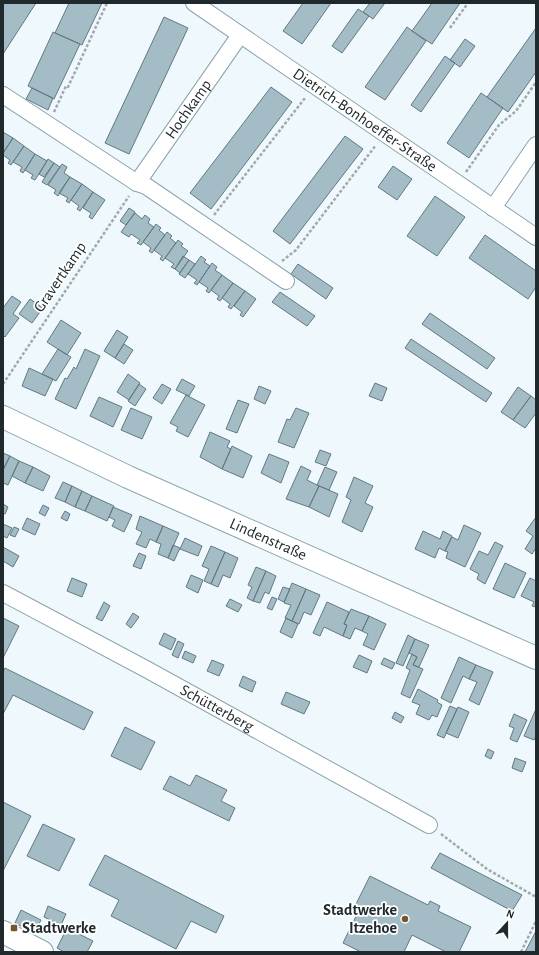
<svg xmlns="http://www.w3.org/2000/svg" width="539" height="955" font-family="'Alegreya Sans',sans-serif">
<rect width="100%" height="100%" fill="#eff9fd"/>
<path fill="#a3bcc5" stroke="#627982" d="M3,3h33l-33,51z
M69,3h33l-20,42 -27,-12z
M303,3h28l-29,41 -19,-13z
M370,3h15l-12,16 -10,-7z
M432,3h28l-28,41 -20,-13z
M358,9l11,7 -27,37 -10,-7z
M164,17l24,11 -59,126 -24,-11z
M407,27l19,14 -41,59 -20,-13z
M536,28v44l-28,40 -21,-15z
M53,32l27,12 -26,55 -26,-13z
M465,39l10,7 -15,21 -10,-7z
M445,56l10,7 -34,49 -10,-7z
M271,87l21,15 -81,107 -21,-16z
M32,88l21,10 -5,12 -22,-11z
M481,93l22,15 -34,50 -22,-15z
M3,132l10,6 -10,15z
M345,136l18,13 -73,95 -17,-13z
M13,138l11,8 -13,19 -3,-2 2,-3 -7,-5v-2z
M24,146l11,8 -12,19 -3,-2 2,-4 -9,-5z
M35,154l12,7 -12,19 -4,-2 2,-3 -8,-5z
M48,159l6,4 -10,14 -5,-3z
M54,163l6,4 -13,18 -5,-3z
M62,164l5,3 -3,6 6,4 -12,19 -4,-3 2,-3 -8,-5z
M393,166l19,13 -15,21 -19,-13z
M70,177l12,7 -13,19 -3,-2 2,-3 -9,-5z
M82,184l11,8 -13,19 -3,-2 2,-3 -8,-6z
M93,192l12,8 -13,19 -3,-2 2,-4 -8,-5z
M435,196l30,21 -28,39 -30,-20z
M129,208l6,4 -9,13 -6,-4z
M135,213l7,6 3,-4 5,4 -2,4 6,4 -13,18 -4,-2 3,-3 -9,-6 -2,3 -8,-5z
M156,224l5,4 -2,2 6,5 -13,18 -3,-2 2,-3 -8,-6z
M167,232l5,4 -2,2 6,5 -13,18 -3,-2 2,-3 -8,-6z
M485,235l51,36v16l-8,12 -59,-41z
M178,240l5,4 -2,2 7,5 -13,18 -4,-2 3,-3 -9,-6z
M183,256l6,4 -9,13 -5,-4z
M201,256l5,4 -2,2 6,4 -13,19 -3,-2 3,-3 -9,-6z
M189,260l6,4 -10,14 -6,-4z
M212,263l5,4 -2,3 7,5 -13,18 -3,-2 2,-3 -9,-6z
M298,264l35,24 -7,11 -35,-25z
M222,275l11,8 -13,18 -3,-2 2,-3 -8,-6z
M233,283l12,8 -14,18 -3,-2 2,-3 -8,-6z
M245,291l11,8 -13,18 -3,-2 2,-3 -8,-6z
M280,292l35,24 -8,10 -35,-24z
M12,296l9,6 -8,12 6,4 -14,19 -2,-2v-27z
M30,299l13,9 -11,15 -13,-9z
M430,313l65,45 -8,11 -65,-45z
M61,320l20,13 -14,22 -20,-13z
M117,330l11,7 -13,21 -11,-7z
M411,339l81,54 -6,9 -81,-54z
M124,344l9,6 -9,14 -9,-6z
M58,349l13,8 -15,24 -14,-7z
M85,349l15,7 -24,53 -21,-10 10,-21 2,1 7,-12 2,2z
M29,368l24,11 -8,17 -23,-10z
M128,374l12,9 -11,17 -12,-8z
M182,379l13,7 -6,10 -13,-6z
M375,383l12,5 -5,13 -13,-5z
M139,384l7,5 -11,17 -7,-5z
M162,384l9,5 -9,15 -9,-6z
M259,386l12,5 -6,13 -11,-5z
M518,387l13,9 -18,24 -12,-8z
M186,395l19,10 -17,32 -12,-6 2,-4 -8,-4z
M531,396l5,4v13l-11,15 -12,-8z
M99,397l23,10 -9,20 -23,-11z
M238,400l11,4 -12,29 -11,-4z
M131,408l21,9 -10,22 -21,-9z
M296,408l13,5 -15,35 -16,-6 9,-23 3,1z
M210,432l20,9 -3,6 4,2 -9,20 -22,-12z
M232,446l20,10 -9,22 -21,-9z
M320,450l11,4 -5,12 -11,-4z
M3,453l7,3 -7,14z
M269,454l20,8 -8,21 -20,-10z
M10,456l9,5 -11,24 -5,-2v-13z
M19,461l14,6 -8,16 -13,-7z
M301,466l10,5 -4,9 12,6 -10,21 -23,-8z
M33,467l17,9 -7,15 -18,-8z
M325,467l12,5 -8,18 -12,-5z
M354,477l19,9 -8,17 8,4 -11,25 -20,-10 9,-22 -5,-3z
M63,482l9,4 -7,16 -10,-4z
M72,486l10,5 -7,16 -10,-5z
M319,486l19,8 -9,23 -20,-10z
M82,491l10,5 -7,15 -10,-4z
M92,496l22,10 -7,15 -22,-10z
M3,504l5,3 -3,7 -2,-1z
M43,505l6,3 -4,8 -6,-3z
M113,507l19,8 -8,17 -12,-6 3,-6 -6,-3z
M65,511l5,3 -3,7 -6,-3z
M140,516l23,10 -7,16 -6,-3 -4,9 -10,-4 6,-12 -6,-3z
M536,517v31l-4,6 -7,-5 8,-13 -7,-5z
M27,518l13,6 -5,11 -13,-6z
M3,524l9,4 -5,10 -4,-2z
M464,525l17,8 -16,34 -19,-9 2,-6 -3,-1 7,-14 6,3z
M163,526l16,7 -11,25 -10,-4 3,-10 -5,-2z
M14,527l5,2 -4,8 -5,-2z
M423,531l17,8 3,-8 9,5 -7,15 -6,-3 -4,10 -20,-9z
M185,538l17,8 -4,10 -18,-7z
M495,542l8,4 -18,38 -8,-5 2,-5 -9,-5 9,-18 9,4z
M173,545l7,3 -6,13 -6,-3z
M211,546l14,6 -14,32 -7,-3 5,-12 -7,-3z
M3,547l16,9 -6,11 -10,-6z
M225,552l13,6 -8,20 -7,-3 -5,12 -7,-3z
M139,553l7,3 -5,13 -8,-3z
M505,563l21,10 -12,25 -21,-9z
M256,567l10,4 -13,30 -6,-3 5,-11 -4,-2z
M266,571l10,5 -7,18 -4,-2 -5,11 -7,-2z
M191,575l12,5 -5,13 -12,-6z
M72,578l15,6 -5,13 -15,-6z
M530,578l6,3v26l-4,-1 2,-4 -13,-6z
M292,583l14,6 -14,32 -7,-3 6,-13 -7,-2z
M283,587l7,2 -6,13 -6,-3z
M306,589l14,6 -9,20 -7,-3 -5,12 -7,-3z
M272,597l5,2 -5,11 -5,-2z
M230,599l12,6 -4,7 -12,-6z
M104,602l6,4 -8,15 -6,-3z
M327,602l22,10 -5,12 3,1 -4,11 -19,-9 -4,9 -7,-3z
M351,609l18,7 -7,15 -7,-3 -5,11 -7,-3 4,-11 -3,-1z
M133,613l6,4 -8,11 -5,-4z
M369,616l17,8 -12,26 -11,-5 5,-11 -6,-3z
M3,618l16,8 -16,32z
M286,618l12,6 -6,14 -12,-6z
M164,633l12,6 -5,11 -12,-6z
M408,635l7,4 -12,27 -7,-3z
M415,639l14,6 -10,22 -6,-2 4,-8 -8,-4z
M178,641l6,3 -6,14 -6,-3z
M185,651l11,5 -3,7 -11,-5z
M412,654l5,3 -4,8 10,4 -13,29 -9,-4 9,-24 -4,-2z
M359,655l13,6 -5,12 -14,-6z
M459,657l17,8 -7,14 -6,-3 -12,27 -10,-5z
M384,658l11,5 -3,6 -11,-5z
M212,660l12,5 -5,11 -12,-5z
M476,665l17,7 -14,33 -10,-5 8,-18 -8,-3z
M5,668l88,44 -9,18 -71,-35 -10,19v-42z
M243,676l13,6 -4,10 -13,-6z
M418,689l20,11 -1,2 5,3 -5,12 -5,-2 -3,5 -13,-6 4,-9 -8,-3z
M286,692l24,10 -6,12 -23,-10z
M450,706l7,3 -13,29 -7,-3z
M458,707l11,5 -11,26 -12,-5z
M536,709v27l-2,4 -10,-4z
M395,712l9,5 -3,6 -9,-5z
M514,714l13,6 -10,22 -7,-3 4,-11 -5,-2z
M125,727l30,15 -14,28 -30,-14z
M488,749l6,3 -3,7 -6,-3z
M515,758l11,4 -4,10 -10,-4z
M196,775l31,15 -6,11 14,7 -6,13 -66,-32 7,-13 20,10z
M3,802l28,14 -28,55z
M43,824l32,15 -16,32 -32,-15z
M440,853l82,42 -10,16 -81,-43z
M105,855l119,61 -8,17 -25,-12 -15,28 -65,-33 8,-16 -30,-15z
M370,876l58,29 2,-4 10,5 -2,5 33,16 -12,25h-13l-34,-17 -8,17h-43l-18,-9 17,-35 -5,-2z
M48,906l18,8 -5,11 -17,-8z
M21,910l20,10 -7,13 -19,-10z
M67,928l26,13 -6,11h-23l-7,-4z
M536,931v21h-11z"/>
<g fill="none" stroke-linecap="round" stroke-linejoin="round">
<g stroke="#8ca4ad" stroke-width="18">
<g id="street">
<path id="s1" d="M194,3l342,234"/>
<path d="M3,95l134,88 9,3 140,95"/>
<path id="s2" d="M137,183l103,-148"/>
<path d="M493,208l43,-63"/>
<path id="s3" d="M3,593l143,76 283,156"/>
</g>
</g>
<g stroke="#8ca4ad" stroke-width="24">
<path id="secondary" d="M3,932l39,20"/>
</g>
<g stroke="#8ca4ad" stroke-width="24">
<g id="primary">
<path id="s4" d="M3,417l125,60 408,181"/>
</g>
</g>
<path stroke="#a0aaad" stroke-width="2.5" stroke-dasharray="3 2" stroke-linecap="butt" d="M450,28l18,-25
M54,112l12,-26 2,1 39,-84
M466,172l33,-47 17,-14 20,-29
M214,215l91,-117
M282,261l14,-11 80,-105
M3,384l126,-188
M441,834l46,35 49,28
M521,952l15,-31"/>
<use href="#street" stroke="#fff" stroke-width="16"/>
<use href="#secondary" stroke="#fff" stroke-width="22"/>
<use href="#primary" stroke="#fff" stroke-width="22"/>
</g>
<g fill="#76562c" stroke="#fff" stroke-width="1.5">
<circle cx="405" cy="919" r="4"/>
<rect x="10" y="924" width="8" height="8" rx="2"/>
</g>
<g text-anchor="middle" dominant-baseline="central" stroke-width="3.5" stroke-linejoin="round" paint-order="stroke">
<g font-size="16" fill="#202a2d" stroke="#fff">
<text stroke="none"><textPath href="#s2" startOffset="90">Hochkamp</textPath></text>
<text stroke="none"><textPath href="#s1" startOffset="207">Dietrich-Bonhoeffer-Straße</textPath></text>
<text transform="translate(60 277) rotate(-56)">Gravertkamp</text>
<text stroke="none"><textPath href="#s4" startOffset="292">Lindenstraße</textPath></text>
<text stroke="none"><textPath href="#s3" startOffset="243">Schütterberg</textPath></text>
</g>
<g font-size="16" font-weight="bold" fill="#202a2d" stroke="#fff" text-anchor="end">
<text x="397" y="910">Stadtwerke<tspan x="397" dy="18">Itzehoe</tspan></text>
<text x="22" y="928" text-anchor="start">Stadtwerke</text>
</g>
</g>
<rect width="539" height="955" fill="none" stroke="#202a2d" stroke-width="8"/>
<g transform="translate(507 923) rotate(21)" stroke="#ffffff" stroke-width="3" paint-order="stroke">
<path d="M0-3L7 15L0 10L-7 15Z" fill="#202a2d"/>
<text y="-6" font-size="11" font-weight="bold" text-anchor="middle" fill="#202a2d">N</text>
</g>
</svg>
